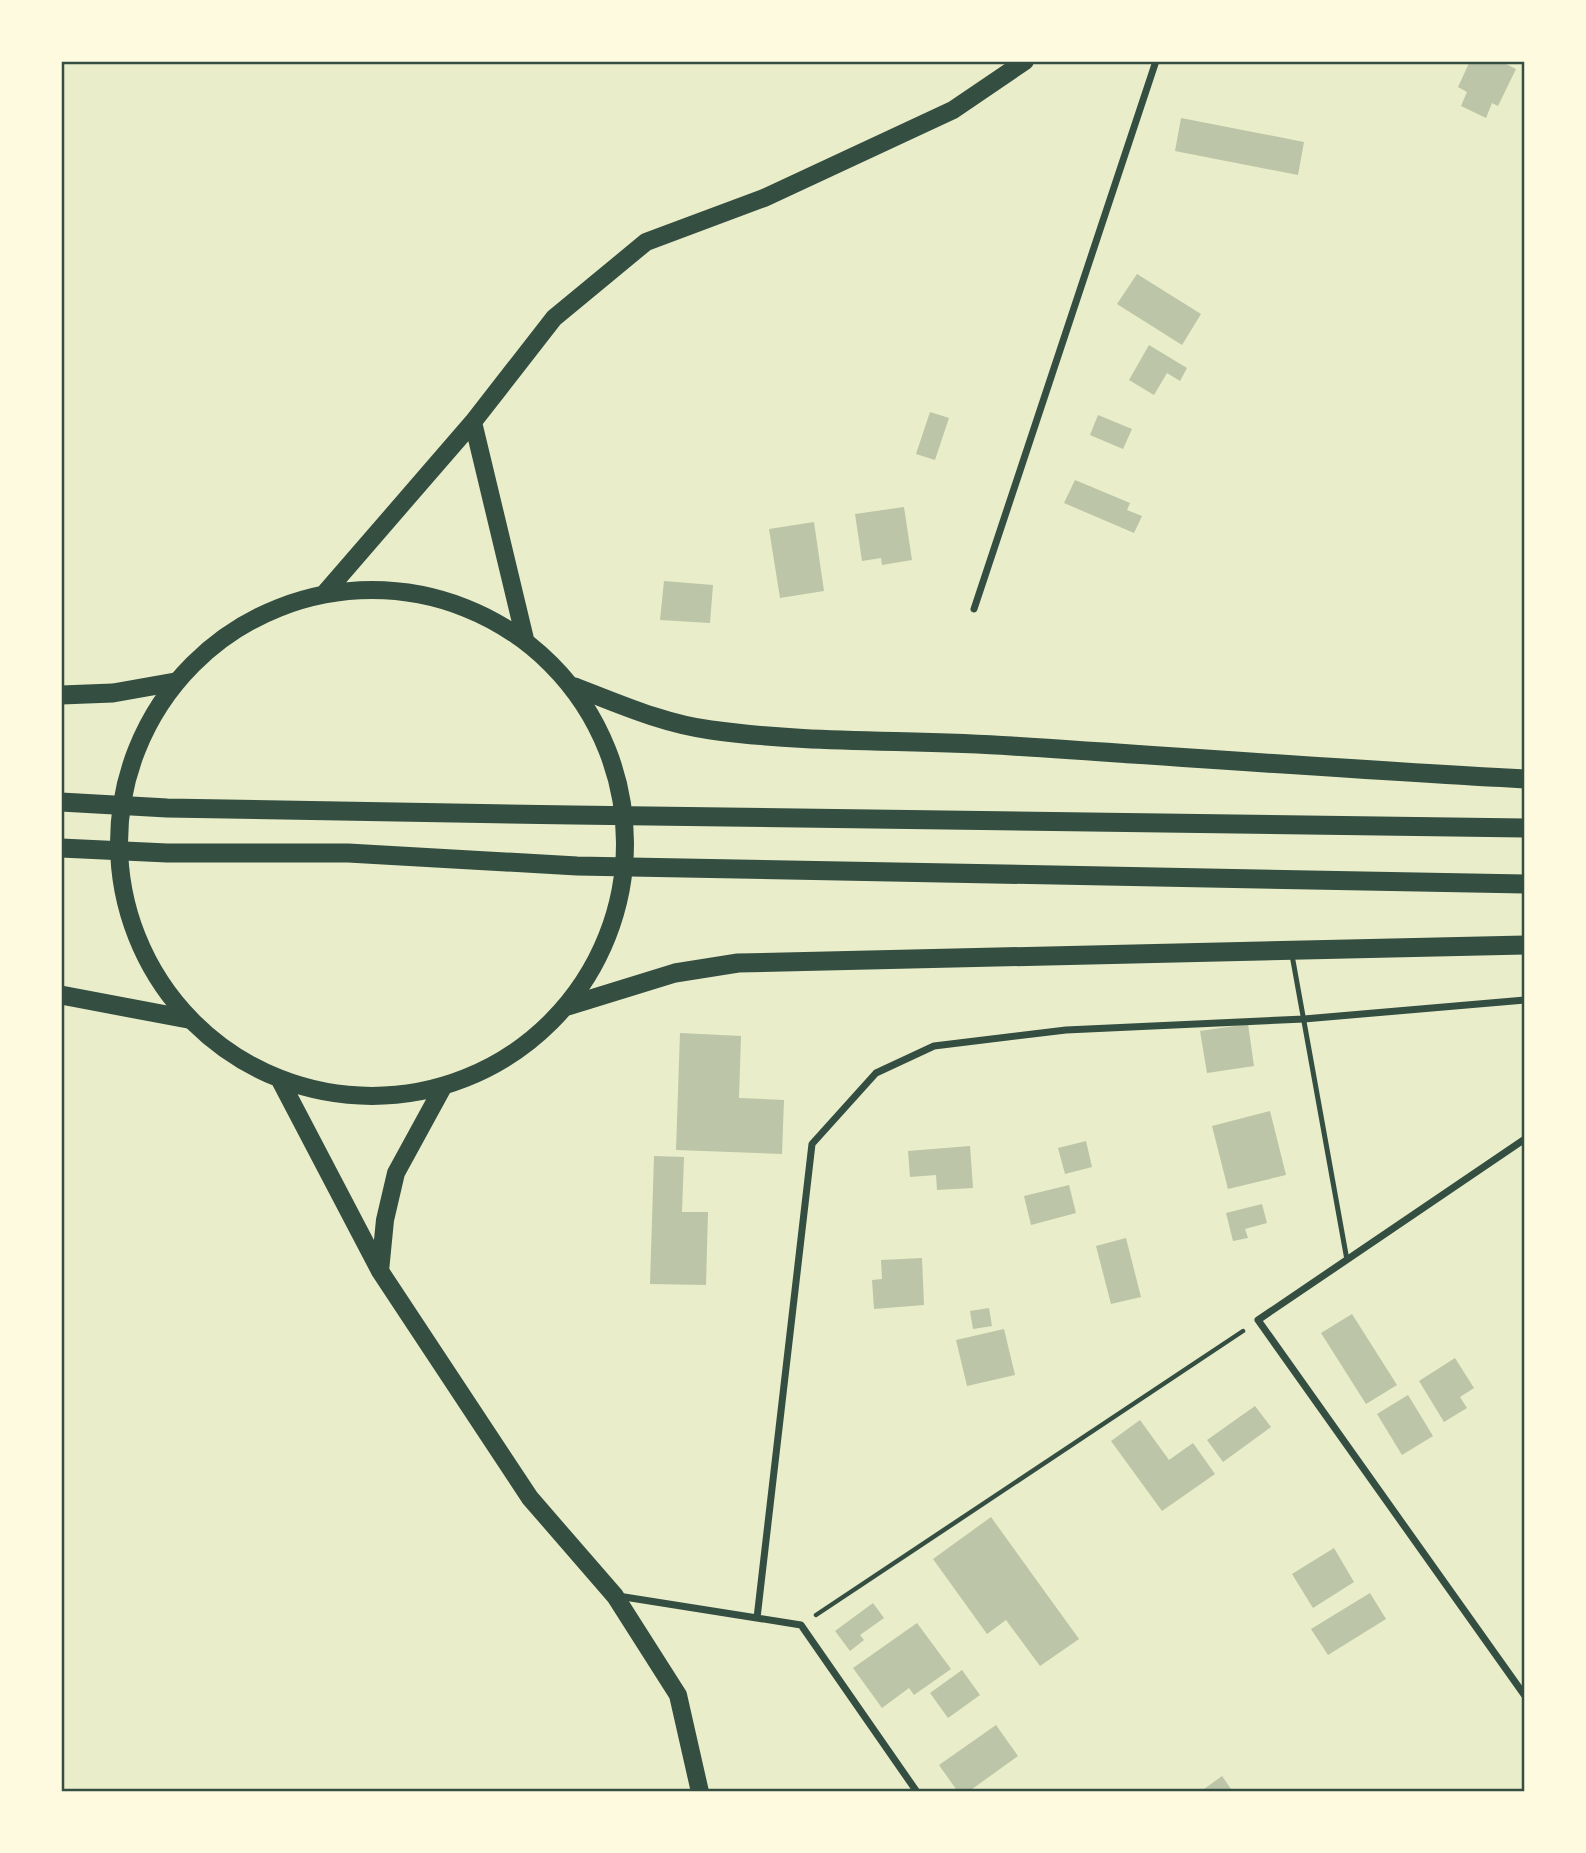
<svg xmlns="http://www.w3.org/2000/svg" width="1586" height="1853" font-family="'Roboto Condensed',sans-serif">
<rect width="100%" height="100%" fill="#e9edc9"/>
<path fill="#bcc5a7" d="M1470,61h30l16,8 -18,37 -6,-3 -6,15 -25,-12 6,-14 -9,-5z
M1181,118l123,24 -6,33 -123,-24z
M1137,274l64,40 -19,31 -65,-41z
M1149,345l38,23 -7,13 -13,-8 -13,22 -25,-15z
M930,412l19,6 -14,42 -19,-6z
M1098,415l34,14 -9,20 -33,-14z
M1075,480l55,23 -3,7 15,6 -8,17 -70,-30z
M904,507l8,53 -30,5 -1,-7 -19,3 -7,-47z
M814,522l10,69 -44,7 -11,-69z
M664,581l49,4 -3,38 -50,-3z
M1248,1024l6,42 -47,7 -7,-42z
M680,1033l61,3 -2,62 45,2 -2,54 -106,-4z
M1270,1111l16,64 -58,14 -16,-63z
M1086,1141l6,26 -27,7 -7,-26z
M970,1146l3,42 -36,2 -1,-15 -26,2 -2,-26z
M654,1156l30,1 -2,55h26l-2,73 -56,-1z
M1069,1185l7,28 -45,12 -7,-29z
M1262,1204l5,19 -22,6 3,9 -15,3 -7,-28z
M1126,1238l15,59 -30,7 -15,-58z
M922,1258l2,47 -50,4 -2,-29 10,-1 -1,-19z
M989,1308l3,18 -19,3 -3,-18z
M1352,1314l45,71 -31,19 -45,-71z
M1004,1329l11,46 -48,11 -11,-46z
M1455,1358l19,30 -14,9 7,11 -23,14 -25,-41z
M1408,1395l25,41 -31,19 -25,-41z
M1255,1406l16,21 -48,35 -16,-22z
M1140,1420l29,40 24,-17 22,31 -53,37 -51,-70z
M991,1517l88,122 -39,27 -34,-46 -19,14 -54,-75z
M1334,1548l20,34 -41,26 -21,-34z
M1370,1593l16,26 -58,36 -17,-26z
M873,1603l11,15 -24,17 4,5 -14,11 -15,-20z
M917,1623l34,46 -37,26 -5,-7 -27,20 -29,-40z
M962,1670l18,25 -32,23 -18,-25z
M996,1725l22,31 -50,36h-10l-19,-27z
M1222,1776l11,16h-33z"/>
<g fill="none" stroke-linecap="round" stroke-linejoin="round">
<path stroke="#344e41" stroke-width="4.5" d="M816,1615l427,-284"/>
<path stroke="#344e41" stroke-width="5" d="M1292,955l55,305"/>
<path stroke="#344e41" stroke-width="7" d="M974,609l182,-548
M1525,1139l-267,181 267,376
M618,1596l183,29 116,167
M757,1618l55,-474 64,-71 58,-27 132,-16 238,-11 221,-19"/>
<path stroke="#344e41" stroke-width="18" d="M473,422l52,217
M119 843a253 253 0 1 1 506 0a253 253 0 1 1-506 0Z
M325,593l148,-171 81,-104 92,-76 118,-44 189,-88 72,-49
M280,1080l100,191 150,227 85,98 63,99 22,97
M380,1271l5,-51 11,-47 47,-86"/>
<path stroke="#344e41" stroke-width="19" d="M575,687c44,17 89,37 136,43 100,14 201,9 301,16 171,11 342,24 513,33
M61,695l52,-2 62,-11
M61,802l106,6 406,7 952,13
M61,848l106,5h181l229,13 948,18
M61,995l127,24
M568,1006l107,-33 63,-10 787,-18"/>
</g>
<rect width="1586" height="1853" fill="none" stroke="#fefae0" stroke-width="126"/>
<rect x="63" y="63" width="1460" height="1727" fill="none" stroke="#344e41" stroke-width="2.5"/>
</svg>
